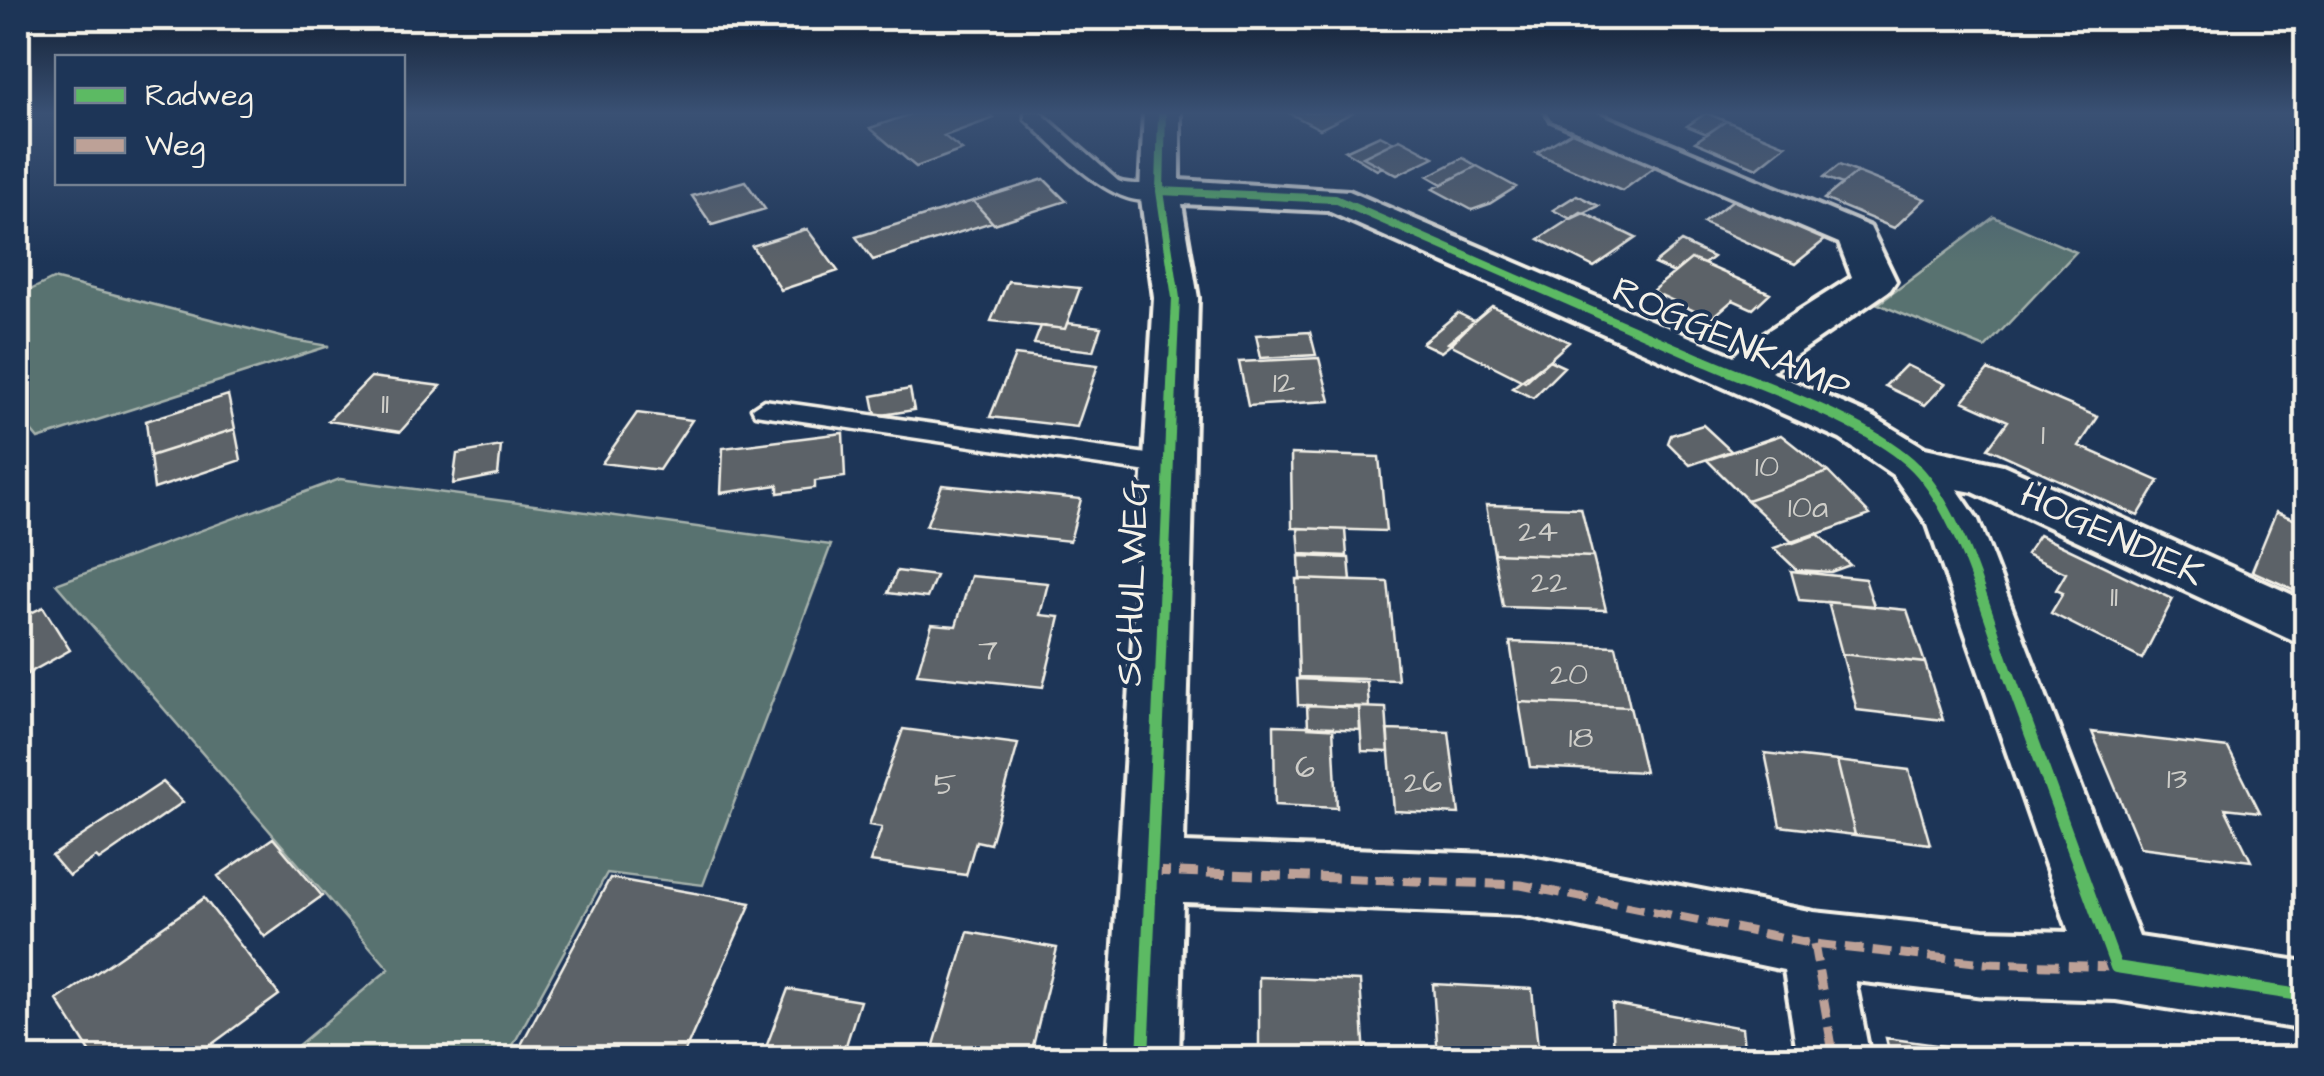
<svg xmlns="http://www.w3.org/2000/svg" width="2324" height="1076" font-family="'Architects Daughter',sans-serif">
<rect width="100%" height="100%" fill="#1d3557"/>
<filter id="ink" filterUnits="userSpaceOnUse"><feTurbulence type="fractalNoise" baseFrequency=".01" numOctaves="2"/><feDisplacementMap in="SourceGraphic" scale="20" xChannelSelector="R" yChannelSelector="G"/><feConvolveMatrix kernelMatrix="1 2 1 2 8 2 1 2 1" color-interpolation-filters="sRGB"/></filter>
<g filter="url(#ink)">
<path fill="#587270" stroke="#a6b2ac" stroke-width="2.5" d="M1994,217l82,35 -91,96 -107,-44z
M53,279l240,61 36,6 -291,93 -20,-24v-119z
M340,479l491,66 -128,340 -96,-12 -101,185h-223l106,-89 -333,-385z"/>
<path fill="#5b6267" stroke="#f4f1e8" stroke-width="2.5" d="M917,112h69l8,6 -50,18 18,14 -46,17 -46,-39z
M1287,112h67l-34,17z
M1706,113l20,8 -19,13 -20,-8z
M1726,121l60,24 -29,23 -62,-26z
M1572,132l84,34 -34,25 -86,-38z
M1380,135l14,7 -31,15 19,10 -5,3 -32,-19z
M1400,139l34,18 -37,18 -34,-18z
M1463,158l14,8 -35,18 -14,-8z
M1839,165l18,7 -15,12 -18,-7z
M1477,166l39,21 -27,17 -17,6 -39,-21z
M1857,172l68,27 -31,29 -70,-29z
M1044,179l22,22 -72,23 -21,-23z
M745,181l20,28 -53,16 -20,-29z
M1577,195l22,11 -28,13 -18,-9z
M1733,200l93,39 -31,25 -92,-41z
M973,201l19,21 -119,38 -17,-23z
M1581,212l5,2 50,24 -42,29 -55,-28z
M807,229l31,42 -57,19 -29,-44z
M1681,242l32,15 -9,7 -13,-5 -17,14 -20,-9z
M1691,259l13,5 66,29 -17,16 -20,-9 -22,19 -59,-28z
M1008,281l72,7 -15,41 -74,-8z
M1492,306l77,36 -44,40 -77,-39z
M1458,313l16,8 -24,24 -9,7 -19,-9z
M1067,323l34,4 -8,24 -59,-7 7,-18 24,3z
M1310,332l6,23 -55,3 -5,-23z
M1015,355l83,10 -21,62 -87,-10z
M1319,358l11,43 -82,5 -9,-44z
M1549,360l15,7 -31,31 -21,-10z
M1906,365l39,19 -20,21 -40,-19z
M1988,370l110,47 -19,29 80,35 -21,35 -150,-68 20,-27 -45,-20z
M371,377l70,9 -41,46 -72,-11z
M910,389l4,21 -38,6 -4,-20z
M228,395l7,34 -85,27 -4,-35z
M637,413l55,7 -33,50 -57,-7z
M1703,425l28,26 -41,14 -22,-22 3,-8z
M235,429l6,31 -87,29 -4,-33z
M843,433l2,44 -30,4v7l-37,5v-8l-57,8 2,-45z
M1781,435l47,37 -81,28 -40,-40z
M501,446l-3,29 -45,9 4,-30z
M1291,454l88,3 7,74 -94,-3z
M1828,472l42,43 -77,28 -46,-43z
M942,485l139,14 -11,42 -144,-15z
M1486,505l95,3 12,49 -99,-4z
M2276,512l30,12v71l-54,-24z
M1298,528l47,2 2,26 -47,-2z
M1817,533l33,32 -19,7 -34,-2 -23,-22z
M2039,535l134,64 -31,60 -91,-46 12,-20 -7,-3 10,-17 -40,-19z
M1494,553l99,4 13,53 -103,-3z
M1299,556l50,2 2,23 -51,-2z
M897,571l39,5 -9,22 -39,-5z
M1791,571l74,8 9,27 -75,-6z
M971,576l77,7 -8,32 20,2 -17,70 -126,-13 15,-50 24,2z
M1296,579l92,3 10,98 -99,-3z
M1828,602l79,8 18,53 -83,-9z
M43,607l27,43 -52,29v-60z
M1510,642l106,4 14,61 -111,-5z
M1842,654l83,9 18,57 -86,-10z
M1297,679l70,3 2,25 -71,-2z
M2306,679v39l-14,-7z
M1519,702l111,5 15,65 -115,-5z
M1307,705l52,3 1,22 -52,-3z
M1359,707l27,1 3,44 -27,-1z
M1274,725l59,2 4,81 -62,-3z
M903,729l115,15 -28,100 -14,-3 -10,34 -96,-13 12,-35 -13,-2z
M1387,730l62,2 10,82 -65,-3z
M2092,732l136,16 32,64 -35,-4 26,53 -111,-14z
M1765,753l72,8 18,74 -75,-9z
M1837,761l72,9 21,74 -75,-9z
M163,782l20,20 -84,58 -3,-3 -27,19 -17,-20z
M273,838l49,58 -57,41 -47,-61z
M610,878l141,25 -69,155h-168z
M204,898l75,97 -86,63h-50l-9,-12 -17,12h-23l-37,-58z
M968,932l89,16 -27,110 -96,-13z
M1259,977l101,4 5,77h-106z
M1433,984l99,5 7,69h-101z
M788,989l72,12 -18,57h-80z
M1612,1004l130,24 3,30h-131z
M1886,1038l122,17 1,3h-118z
M957,1049l53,9h-56z
M2135,1049l54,8 -3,-6 23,3 2,4h-73z"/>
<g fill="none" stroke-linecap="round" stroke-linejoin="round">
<g stroke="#f4f1e8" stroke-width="7">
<path id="service" d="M1025,112h15l78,69c17,7 39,-2 52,10 -42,38 -115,-45 -145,-72z
M764,400l404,57 9,3 4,6 -4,6 -9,3 -413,-61 -3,-6z"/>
</g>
<g stroke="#f4f1e8" stroke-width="8">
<path id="minor" d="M1144,112h36v68l169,11 385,165 10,-10 108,-69 -13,-34 -288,-123 -5,-8h49l275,115 26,54 -6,9 -119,82 103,45 51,31 78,17 303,136v46l-333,-155 -16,-3 21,31 161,417 167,25v68l-190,-30 -132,-4 -129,-15 15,77h-72l-14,-88 -263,-55 -338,-13 -4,156h-72l47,-760 -14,-107zM1182,204l146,7 512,228 53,36 35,50 141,407 -85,-2 -170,-18 -293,-57 -337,-12 14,-545z"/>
</g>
<use href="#service" fill="#1d3557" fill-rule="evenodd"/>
<use href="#minor" fill="#1d3557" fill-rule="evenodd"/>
<path stroke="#bda197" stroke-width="9" stroke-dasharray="19 9" stroke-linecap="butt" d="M1151,871l370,14 293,59 170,19 132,4
M1814,944l20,114"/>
<g stroke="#1d3557" stroke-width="12">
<path id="cycleway-far2" d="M1162,112l-2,79 16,107 -3,64
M1160,191l175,8 373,163"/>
</g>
<g stroke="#1d3557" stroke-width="16">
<path id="cycleway-far1" d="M1702,360c62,27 158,58 208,102 49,44 77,153 100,216
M1160,678l13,-318"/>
</g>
<g stroke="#1d3557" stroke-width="19">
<path id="cycleway" d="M2009,675l107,292 190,29
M1143,1058l17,-383"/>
</g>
<use href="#cycleway-far2" stroke="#5cba63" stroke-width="8"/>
<use href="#cycleway-far1" stroke="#5cba63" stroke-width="10"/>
<use href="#cycleway" stroke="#5cba63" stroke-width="12"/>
</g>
</g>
<linearGradient id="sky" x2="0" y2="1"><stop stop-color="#101d30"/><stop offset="0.43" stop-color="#3a5174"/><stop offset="1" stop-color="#3a5174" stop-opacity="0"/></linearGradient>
<rect width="2324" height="263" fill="url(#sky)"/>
<g text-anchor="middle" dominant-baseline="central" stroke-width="8" stroke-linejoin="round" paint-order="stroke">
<g font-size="32" fill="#cecdc8">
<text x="1284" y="382">12</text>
<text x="385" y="403">11</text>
<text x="2043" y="434">1</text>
<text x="1767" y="466">10</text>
<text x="1808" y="507">10a</text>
<text x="1538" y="531">24</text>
<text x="1549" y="582">22</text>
<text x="2114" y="596">11</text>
<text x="988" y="650">7</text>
<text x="1569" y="674">20</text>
<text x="1581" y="737">18</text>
<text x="1305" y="767">6</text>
<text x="2177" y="778">13</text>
<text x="1423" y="782">26</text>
<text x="945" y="784">5</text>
</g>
<g font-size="38" fill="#f4f1e8" stroke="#1d3557">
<text transform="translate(1731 340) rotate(24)">ROGGENKAMP</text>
<text transform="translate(2112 535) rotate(25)">HOGENDIEK</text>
<text transform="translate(1133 583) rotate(-88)">SCHULWEG</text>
</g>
</g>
<rect width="2324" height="1076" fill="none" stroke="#1d3557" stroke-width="60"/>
<rect x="30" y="30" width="2264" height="1016" fill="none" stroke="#f4f1e8" stroke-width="4" filter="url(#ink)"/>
<rect x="55" y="55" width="350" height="130" fill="#1d3557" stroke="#738091" stroke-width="2.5"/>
<rect x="75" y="88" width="50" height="15" fill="#5cba63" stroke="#738091" stroke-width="2.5"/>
<text x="145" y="105" font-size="30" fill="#f4f1e8">Radweg</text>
<rect x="75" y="138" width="50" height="15" fill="#bda197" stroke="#738091" stroke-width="2.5"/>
<text x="145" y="155" font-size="30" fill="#f4f1e8">Weg</text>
</svg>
